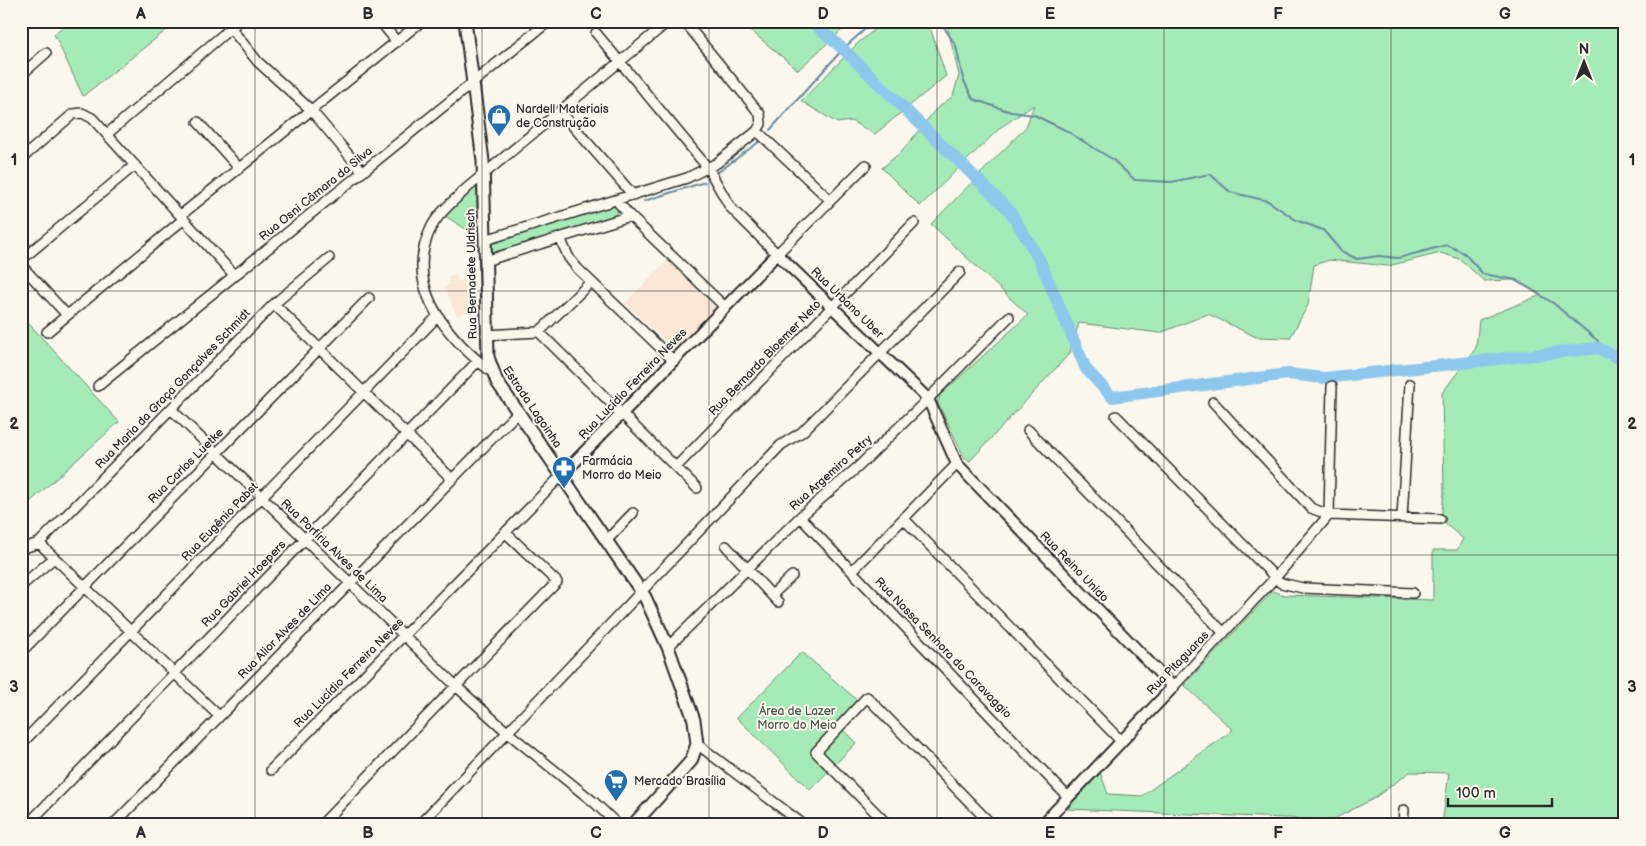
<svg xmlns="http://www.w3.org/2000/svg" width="1646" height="846" font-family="'Balsamiq Sans',sans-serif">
<rect width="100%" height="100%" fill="#fbf7ec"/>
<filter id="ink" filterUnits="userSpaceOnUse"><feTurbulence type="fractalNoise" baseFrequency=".02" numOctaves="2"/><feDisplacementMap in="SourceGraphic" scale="10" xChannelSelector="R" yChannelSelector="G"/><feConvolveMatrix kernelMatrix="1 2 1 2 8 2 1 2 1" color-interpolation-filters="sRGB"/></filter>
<g filter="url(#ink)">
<path fill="#fae7d8" d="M668,260l49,48 -43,43 -49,-48z
M455,274l4,8 4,-2 2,5 6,-2 5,13 -7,4 4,9 -16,7 -13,-29 6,-3 -3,-7z"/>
<path fill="#a5ebb8" stroke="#688b72" d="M69,21h109l-95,75 -29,-62z
M739,21h113l-54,49z
M885,21h43l18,55 -71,58 -24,-13 -14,2 -36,-22 57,-58z
M946,21h679v804h-183l7,-52 -39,-1 -37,27 -41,21 -265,-11 33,-37 8,22 34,2 91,-66 -49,-45 89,-94 11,4 149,5v-50h24l6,-11 -22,-19 3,-27 -2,-100 34,-45 3,-28 62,-25 -28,-15 -29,1 -24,-22 -19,-6 -53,13 -59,-6 -15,5 -6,40 -18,33 -34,-1 -48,-23 -48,19 -81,-10 -9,30 -100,108 -5,-2 -27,-56 2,-8 88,-80 -97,-91 95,-97 8,-22 -33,22 -81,79 -38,-38 22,-19 31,-39 18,-14 6,-21z
M477,186v50l-32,-20z
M613,206l5,3 -2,8 -123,37 -3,-4 2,-9z
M21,315l98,107 -98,88z
M802,652l56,49 -20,24 18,18 -46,47 -73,-72z"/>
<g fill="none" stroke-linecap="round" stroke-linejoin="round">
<path stroke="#66899f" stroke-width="2" d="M940,21l16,25 7,33 10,20 38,13 23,3 31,15 47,29 23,21 36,2 39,-8 20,18 38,9 28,19 27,10 18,21 16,8 22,-3 19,2 49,-13 17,8 19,21 33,6 37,23 45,38v7
M770,130l73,-81 31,-28
M717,173l43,-32
M644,201l61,-19"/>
<path stroke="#8dc7ec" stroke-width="12" d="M811,21l32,28 167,162 30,50 46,108 26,28 176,-23 36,4 274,-30 27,13"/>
<g stroke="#2b2b2b" stroke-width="12">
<path id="minor" d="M225,21l33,41 53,48 52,62
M380,21l17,21
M596,33l112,135 22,39 47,47 89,-89
M21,75l25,-22
M560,111l73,84
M198,122l41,46
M757,131l73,69
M107,134l132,-113
M21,159l52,-45 9,-1 10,5 143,158
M616,200l14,16 95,91
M181,215l241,-194
M560,238l9,20 9,11 95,91
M485,240l202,-62 30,-15 40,-32 4,-7 -1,-10 -76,-93
M21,260l114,-95
M485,261l145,-45
M21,265l46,50
M274,304l178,175
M47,332l137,-113
M539,332l158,156
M486,335l53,-3 52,-50
M493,373c-44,-34 -91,-85 -62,-145 8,-16 24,-28 36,-40l202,-167
M98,386l451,-365
M1213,402l98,106 18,7 111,4
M171,409l285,277 51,46 88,71 23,22
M1116,416l165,167 22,5 110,5
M1028,430l196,203
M676,467l238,-244
M1329,515l3,-129
M800,517l268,280
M1402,517l8,-133
M904,519l217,222
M607,540l26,-27
M39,543l235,-239 55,-46
M39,543l180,173
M726,546l52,56
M21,549l18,-6
M852,571l105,-107
M21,586l33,-28
M772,595l20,-19
M668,647l132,-130 58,-50 70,-68 81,-82
M21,652l348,-354
M1173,687l101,-108 55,-64
M21,744l416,-427
M697,744l107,81
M271,770l291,-295
M27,825l451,-464
M113,825l405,-413
M321,825l236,-243 -52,-50
M419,825l362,-380 21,-13 158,-160
M888,825l-72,-73 51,-55 125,128
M1403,825l1,-15"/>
</g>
<g stroke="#2b2b2b" stroke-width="14">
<path id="tertiary" d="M562,475l215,-221 151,145 29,65 216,223 -131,138"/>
</g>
<g stroke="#2b2b2b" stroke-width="15">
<path id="secondary" d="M465,21l18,140 5,196 9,25 21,30 127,185 23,50 26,73 3,24 -6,17 -58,64"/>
</g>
<use href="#minor" stroke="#fbf7ec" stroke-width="9"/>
<use href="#tertiary" stroke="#fbf7ec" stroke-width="10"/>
<use href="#secondary" stroke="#fbf7ec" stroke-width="11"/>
</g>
</g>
<path fill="none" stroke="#2b2b2b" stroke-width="1" stroke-opacity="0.55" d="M255,21v804M482,21v804M709,21v804M937,21v804M1164,21v804M1391,21v804M21,291h1604M21,555h1604"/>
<defs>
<g id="shop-pin" transform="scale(1.25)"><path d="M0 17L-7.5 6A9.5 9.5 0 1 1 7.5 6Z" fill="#1f6fb2" stroke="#fbf7ec"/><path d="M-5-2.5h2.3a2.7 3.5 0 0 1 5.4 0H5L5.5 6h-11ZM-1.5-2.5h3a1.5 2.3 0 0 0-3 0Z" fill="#fff"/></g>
<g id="pharmacy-pin" transform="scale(1.25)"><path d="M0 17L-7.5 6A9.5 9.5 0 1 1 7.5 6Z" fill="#1f6fb2" stroke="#fbf7ec"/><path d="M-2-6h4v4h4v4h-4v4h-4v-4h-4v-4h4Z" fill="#fff"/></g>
<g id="supermarket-pin" transform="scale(1.25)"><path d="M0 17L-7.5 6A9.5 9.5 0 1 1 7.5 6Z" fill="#1f6fb2" stroke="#fbf7ec"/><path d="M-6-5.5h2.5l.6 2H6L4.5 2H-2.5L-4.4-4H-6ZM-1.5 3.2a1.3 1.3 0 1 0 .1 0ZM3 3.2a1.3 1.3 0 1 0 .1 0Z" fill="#fff"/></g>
</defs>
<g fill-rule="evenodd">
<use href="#shop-pin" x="499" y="116"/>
<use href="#pharmacy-pin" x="564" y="468"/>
<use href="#supermarket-pin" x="616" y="781"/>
</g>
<g text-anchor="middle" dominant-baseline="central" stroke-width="4" stroke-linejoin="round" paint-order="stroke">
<g font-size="12" fill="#2b2b2b" stroke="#fbf7ec" text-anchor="start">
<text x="516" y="109">Nardell Materiais<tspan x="516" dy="14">de Construção</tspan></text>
<text x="582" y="461">Farmácia<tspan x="582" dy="14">Morro do Meio</tspan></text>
<text x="634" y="781">Mercado Brasília</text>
</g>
<g font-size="12" fill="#2b2b2b" stroke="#fbf7ec">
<text transform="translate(316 194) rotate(-39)">Rua Osni Câmara da Silva</text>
<text transform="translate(472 274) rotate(-91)">Rua Bernadete Uldrisch</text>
<text transform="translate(847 303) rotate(44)">Rua Urbano Uber</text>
<text transform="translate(765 358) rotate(-46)">Rua Bernardo Bloemer Neto</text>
<text transform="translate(633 384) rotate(-46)">Rua Lucídio Ferreira Neves</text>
<text transform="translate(173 389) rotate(-46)">Rua Maria da Graça Gonçalves Schmidt</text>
<text transform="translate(532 407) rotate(56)">Estrada Lagoinha</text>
<text transform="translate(186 466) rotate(-45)">Rua Carlos Luetke</text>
<text transform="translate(831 473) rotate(-42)">Rua Argemiro Petry</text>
<text transform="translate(220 522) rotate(-46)">Rua Eugênio Pabst</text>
<text transform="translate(334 551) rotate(44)">Rua Porfíria Alves de Lima</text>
<text transform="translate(1074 567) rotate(46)">Rua Reino Unido</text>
<text transform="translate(244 584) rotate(-46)">Rua Gabriel Hoepers</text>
<text transform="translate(285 631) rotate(-46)">Rua Alior Alves de Lima</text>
<text transform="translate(943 648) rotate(46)">Rua Nossa Senhora do Caravaggio</text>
<text transform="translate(1178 663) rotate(-46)">Rua Pitaguaras</text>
<text transform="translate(349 673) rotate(-45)">Rua Lucídio Ferreira Neves</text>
</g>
<g font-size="12" fill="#4a5b4e" stroke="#fbf7ec">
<text x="797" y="711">Área de Lazer<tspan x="797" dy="14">Morro do Meio</tspan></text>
</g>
</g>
<rect width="1646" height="846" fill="none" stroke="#fbf7ec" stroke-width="55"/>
<g transform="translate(1584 62)" stroke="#fbf7ec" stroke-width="4" paint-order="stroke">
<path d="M0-4L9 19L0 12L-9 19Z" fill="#2b2b2b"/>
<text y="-8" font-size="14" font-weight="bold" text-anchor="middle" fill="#2b2b2b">N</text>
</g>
<path d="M1448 798v8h104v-8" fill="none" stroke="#2b2b2b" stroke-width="2.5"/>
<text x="1456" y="798" font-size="15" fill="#2b2b2b" stroke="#fbf7ec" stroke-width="4" paint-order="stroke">100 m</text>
<rect x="28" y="28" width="1590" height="790" fill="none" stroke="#2b2b2b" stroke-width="2"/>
<g font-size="16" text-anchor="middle" font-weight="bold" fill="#2b2b2b">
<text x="141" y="19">A</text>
<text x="368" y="19">B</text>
<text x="596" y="19">C</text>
<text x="823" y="19">D</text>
<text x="1050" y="19">E</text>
<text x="1278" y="19">F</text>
<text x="1505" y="19">G</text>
<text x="14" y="165">1</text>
<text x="1632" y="165">1</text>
<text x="14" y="429">2</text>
<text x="1632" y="429">2</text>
<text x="14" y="692">3</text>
<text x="1632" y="692">3</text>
<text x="141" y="838">A</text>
<text x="368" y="838">B</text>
<text x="596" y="838">C</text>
<text x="823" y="838">D</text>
<text x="1050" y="838">E</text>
<text x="1278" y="838">F</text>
<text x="1505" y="838">G</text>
</g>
</svg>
